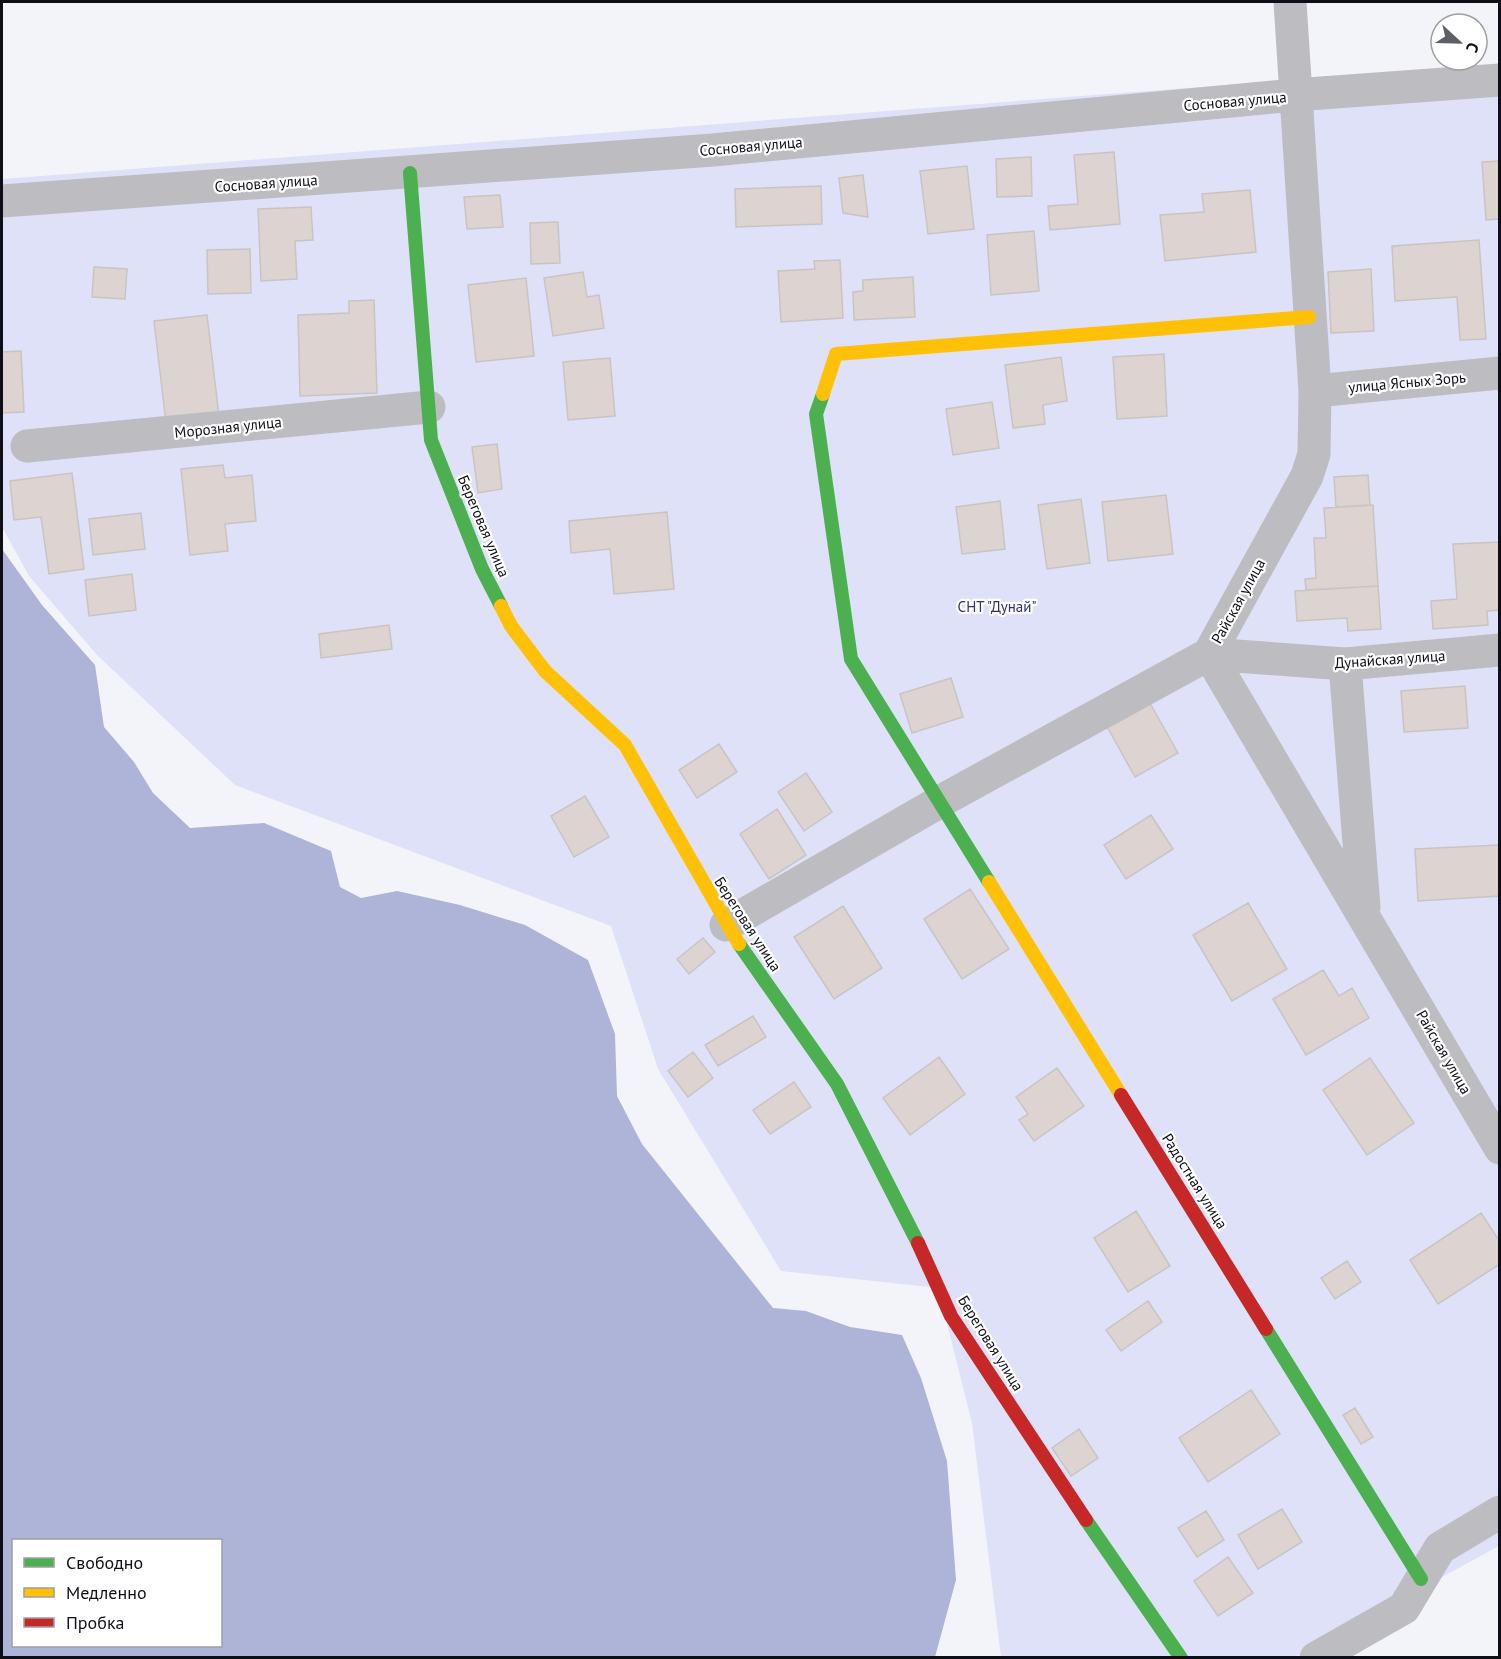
<svg xmlns="http://www.w3.org/2000/svg" width="1501" height="1659" font-family="'PT Sans',sans-serif">
<rect width="100%" height="100%" fill="#f3f4fa"/>
<path fill="#dee1f8" d="M1499,64v1482l-204,111h-294l-29,-234 -34,-135 -157,-17 -123,-202 -47,-143 -376,-141 -138,-130 -68,-79 -27,-49v-348z"/>
<path fill="#aeb3d8" fill-rule="evenodd" d="M2,549l40,56 53,60 9,62 30,35 19,31 37,35 74,-5 67,28 9,36 21,11 36,-7 63,14 65,20 63,35 27,74 2,62 25,48 131,164 33,3 44,16 52,8 19,43 26,83 9,119 -21,77h-933zM14,1540h206v106h-206z"/>
<path fill="#ddd3d0" stroke="#c9c4c4" stroke-width="1.5" d="M1114,152l6,72 -70,6 -2,-24 30,-2 -4,-49z
M1031,157l1,39 -35,1 -1,-38z
M1500,161v58l-14,1 -4,-58z
M967,166l7,63 -46,5 -8,-63z
M863,175l5,42 -25,-4 -4,-35z
M821,186l1,38 -86,3 -1,-38z
M1250,190l6,62 -91,9 -5,-46 44,-3 -2,-18z
M500,195l3,32 -36,2 -3,-32z
M311,207l2,33 -18,1 2,38 -36,2 -3,-72z
M558,222l2,41 -29,1 -1,-41z
M1034,231l5,60 -48,4 -4,-60z
M1479,240l7,99 -26,1 -3,-43 -62,4 -3,-55z
M250,249l1,44 -43,1 -1,-44z
M840,260l3,58 -62,4 -3,-51 37,-2 -1,-8z
M94,267l33,2 -2,30 -33,-2z
M1371,269l3,62 -43,2 -3,-61z
M583,272l4,25 12,-2 5,33 -51,8 -9,-58z
M913,277l2,40 -61,3 -1,-28 10,-1v-11z
M526,278l8,78 -58,6 -8,-77z
M374,300l3,93 -77,3 -2,-81 51,-2v-12z
M207,315l12,101 -53,7 -12,-102z
M21,351l3,61 -22,1v-61z
M1164,354l3,62 -50,3 -4,-62z
M1061,357l6,44 -24,4 2,19 -32,4 -8,-63z
M610,358l5,58 -47,4 -5,-58z
M992,402l7,46 -46,7 -7,-46z
M497,444l5,45 -24,4 -6,-46z
M223,465l2,13 27,-3 4,46 -31,3 3,27 -38,4 -9,-86z
M72,473l12,96 -35,5 -8,-57 -27,3 -4,-39z
M1368,475l2,30 -34,2 -2,-30z
M1166,495l7,59 -65,7 -6,-59z
M1081,499l9,64 -43,6 -9,-64z
M1000,501l5,48 -43,5 -6,-47z
M1373,505l5,81 -72,4 -1,-11 11,-1 -2,-40h12l-2,-30z
M667,512l7,77 -60,5 -4,-45 -39,4 -2,-32z
M141,513l4,36 -52,6 -4,-36z
M1500,542v68l-13,1 1,14 -55,4 -2,-28 26,-2 -4,-55z
M132,574l4,36 -47,6 -4,-36z
M1378,586l3,43 -33,2 -1,-13 -50,3 -2,-30z
M389,625l3,24 -71,9 -2,-24z
M951,678l12,39 -51,16 -12,-39z
M1465,686l3,42 -64,4 -3,-41z
M1147,698l31,55 -43,24 -31,-56z
M719,744l18,28 -40,26 -18,-28z
M806,773l26,39 -28,19 -26,-39z
M585,796l24,41 -35,20 -23,-41z
M777,809l29,46 -37,24 -29,-45z
M1151,815l22,34 -47,30 -22,-34z
M1500,845v51l-82,5 -3,-52z
M970,889l39,60 -47,30 -38,-60z
M1248,903l39,66 -55,32 -39,-66z
M843,906l39,62 -48,31 -40,-62z
M703,938l12,14 -26,22 -12,-15z
M1323,970l16,26 13,-8 17,30 -63,37 -33,-56z
M753,1016l13,21 -48,29 -13,-21z
M693,1052l20,26 -25,19 -20,-26z
M939,1057l26,37 -55,41 -27,-37z
M1370,1058l44,65 -47,32 -44,-65z
M1057,1068l27,38 -50,35 -15,-21 9,-6 -12,-17z
M794,1082l17,25 -41,27 -17,-24z
M1136,1211l34,55 -42,26 -34,-54z
M1481,1213l19,29v22l-62,40 -28,-44z
M1347,1261l14,21 -26,17 -14,-21z
M1148,1301l14,21 -41,29 -15,-21z
M1251,1390l29,44 -72,48 -29,-44z
M1355,1408l18,29 -12,7 -18,-29z
M1079,1429l19,29 -27,18 -19,-28z
M1282,1509l20,33 -44,27 -20,-34z
M1206,1511l18,29 -27,17 -19,-29z
M1228,1557l25,36 -35,23 -24,-35z"/>
<g fill="none" stroke-linecap="round" stroke-linejoin="round">
<path stroke="#bdbdc1" stroke-width="33" d="M1290,2l25,389 -1,63 -7,22 -98,178 291,494
M2,201l711,-51 581,-55 206,-15
M1315,391l185,-18
M27,446l402,-39
M1345,664l19,243
M726,925l215,-124 268,-147 136,10 155,-14
M1316,1658l88,-50 36,-60 60,-36"/>
<path stroke="#4caf50" stroke-width="14" d="M410,173l21,267 51,129 19,37
M823,394l-7,20 35,245 138,223
M739,944l98,140 81,159
M1266,1329l155,250
M1086,1520l95,138"/>
<path stroke="#ffc107" stroke-width="14" d="M823,394l13,-40 473,-37
M501,606l10,20 34,45 80,74 114,199
M989,882l132,213"/>
<path stroke="#c62828" stroke-width="14" d="M1121,1095l145,234
M918,1243l33,73 135,204"/>
</g>
<g text-anchor="middle" dominant-baseline="central" stroke-width="4.5" stroke-linejoin="round" paint-order="stroke">
<g font-size="15" fill="#0d0e17" stroke="#fff">
<text transform="translate(1235 101) rotate(-5)">Сосновая улица</text>
<text transform="translate(751 146) rotate(-5)">Сосновая улица</text>
<text transform="translate(266 183) rotate(-4)">Сосновая улица</text>
<text transform="translate(1407 382) rotate(-5)">улица Ясных Зорь</text>
<text transform="translate(228 427) rotate(-6)">Морозная улица</text>
<text transform="translate(484 526) rotate(67)">Береговая улица</text>
<text transform="translate(1238 601) rotate(-61)">Райская улица</text>
<text transform="translate(1390 659) rotate(-4)">Дунайская улица</text>
<text transform="translate(748 924) rotate(57)">Береговая улица</text>
<text transform="translate(1444 1052) rotate(60)">Райская улица</text>
<text transform="translate(1195 1181) rotate(58)">Радостная улица</text>
<text transform="translate(991 1343) rotate(58)">Береговая улица</text>
</g>
<g font-size="15" fill="#30306f" stroke="#fff">
<text x="997" y="606">СНТ "Дунай"</text>
</g>
</g>
<rect width="1501" height="1659" fill="none" stroke="#0d0e17" stroke-width="6"/>
<rect x="12" y="1539" width="210" height="108" fill="#ffffff" stroke="#9e9fa2" stroke-width="1.5"/>
<rect x="24" y="1558" width="30" height="9" fill="#4caf50" stroke="#9e9fa2" stroke-width="1.5"/>
<text x="66" y="1569" font-size="18" fill="#0d0e17">Свободно</text>
<rect x="24" y="1588" width="30" height="9" fill="#ffc107" stroke="#9e9fa2" stroke-width="1.5"/>
<text x="66" y="1599" font-size="18" fill="#0d0e17">Медленно</text>
<rect x="24" y="1618" width="30" height="9" fill="#c62828" stroke="#9e9fa2" stroke-width="1.5"/>
<text x="66" y="1629" font-size="18" fill="#0d0e17">Пробка</text>
<g transform="translate(1459 42) rotate(112)"><circle r="28" fill="#ffffff" stroke="#9e9fa2" stroke-width="1.5"/>
<path d="M0-4.5L10 22L0 15L-10 22Z" fill="#5e5e66"/>
<text y="-9" font-size="16" font-weight="bold" text-anchor="middle" fill="#0d0e17">С</text>
</g>
</svg>
